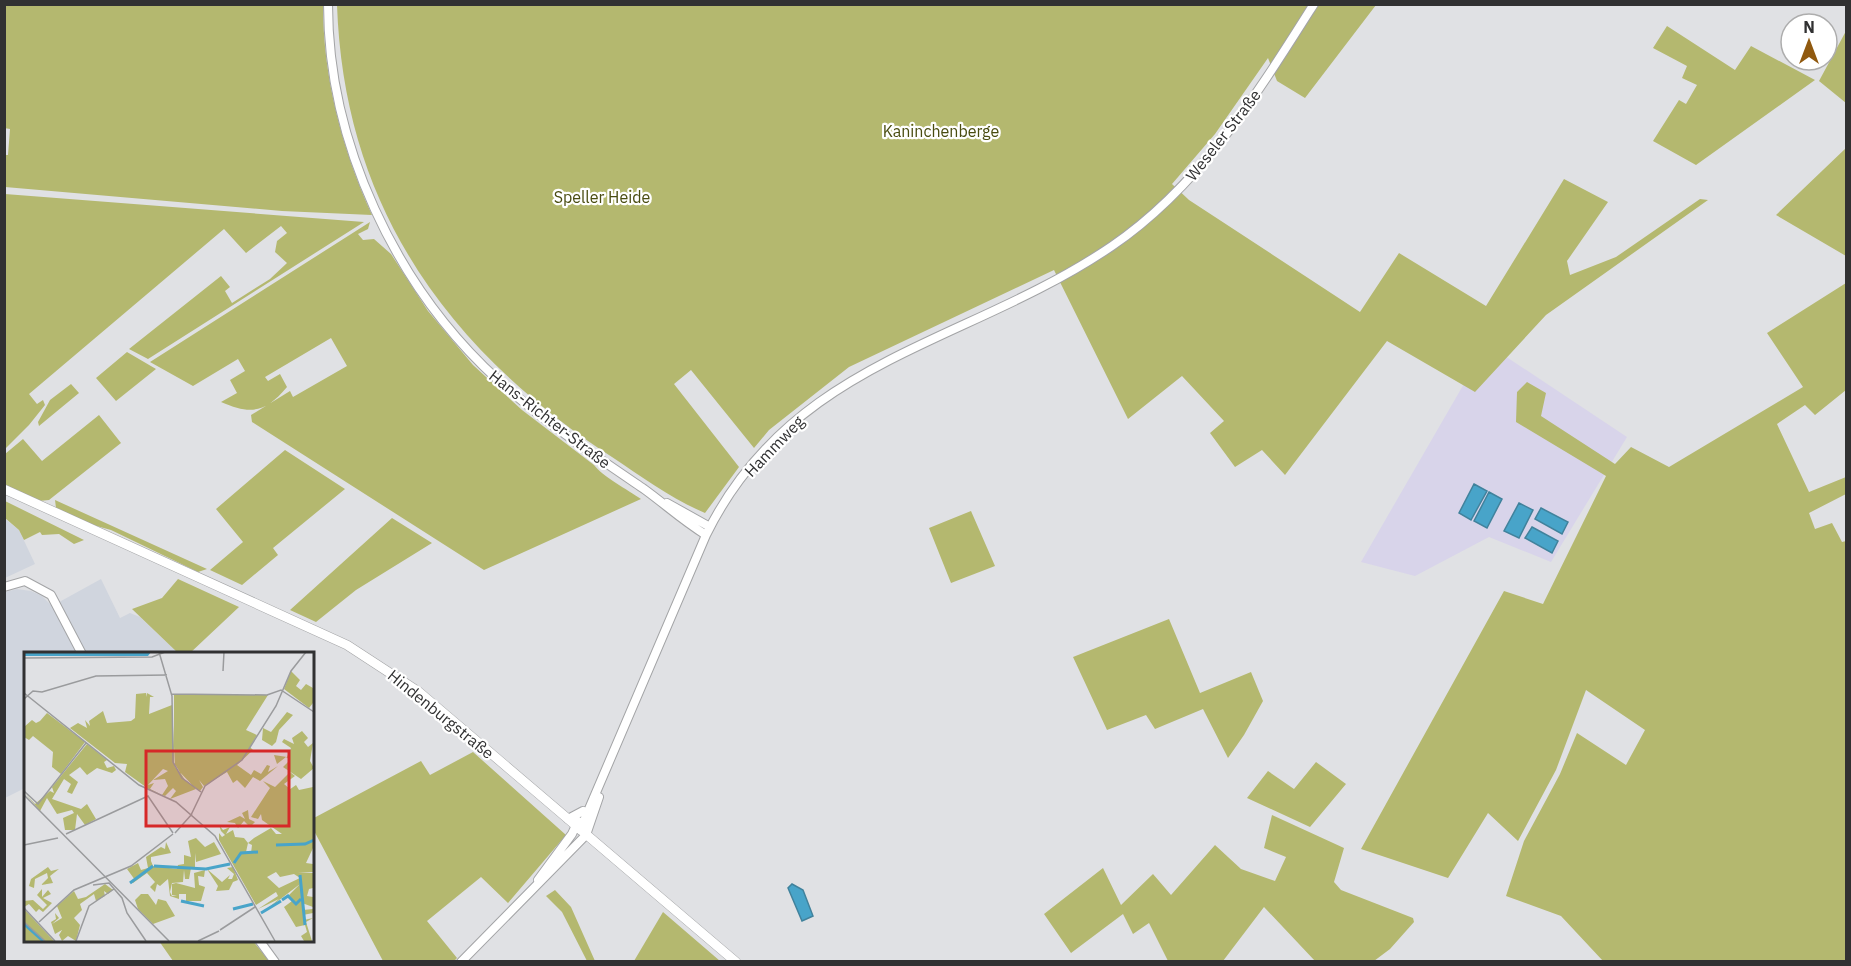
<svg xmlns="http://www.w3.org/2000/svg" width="1851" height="966" font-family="'IBM Plex Sans',sans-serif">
<rect width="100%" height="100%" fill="#e0e1e4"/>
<path fill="#d0d5de" d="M4,518l15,12 16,34 -30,14z
M101,579l19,39 10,-5 10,4 39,37h-153l-1,134 -20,10v-206l12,-3 14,2 11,5 10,10z"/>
<path fill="#d8d4ea" d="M1487,344l140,93 -76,125 -62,-25 -74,39 -54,-14z"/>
<path fill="#b4b86f" d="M5,4l318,1c0,72 19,144 49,210l-90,-4 -277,-24v-32h3l2,-26 -6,-1z
M337,5h1039l-71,93 -28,-17 -9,-23 -53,76 -43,50 17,16 171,112 39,-59 87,53 78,-127 44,23 -41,59 3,14 46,-18 84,-58 8,1 -162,115 -71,77 -88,-51 -102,134 -23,-25 -27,17 -25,-34 14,-12 -42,-45 -54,43 -74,-149 -205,97 -80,63 -15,18 -63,-78 -17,14 65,83 -34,46c-33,-14 -63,-36 -93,-56 -165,-107 -268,-251 -275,-452z
M1667,26l68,44 16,-24 64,34 -119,85 -43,-24 26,-41 7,4 11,-19 -15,-7 5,-12 -34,-18z
M1846,31v72l-27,-22z
M1846,148v108l-70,-41z
M5,194l359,28 -216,137 -19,-10 92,-73 9,11 -5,4 7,12 38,-24 17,-16 -12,-11 2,-11 10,-8 -6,-7 -35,27 -22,-24 -195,165 8,10 6,-4 2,5 -16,20 -24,24z
M370,222l-2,7 -10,5 5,6 11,-1 17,15 37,57 45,54 49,45 72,55c8,11 34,25 47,34l-157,71 -232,-148 -1,-7 39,-24 3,6 54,-31 -16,-28 -66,39 3,4 12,-7 7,13c-22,26 -36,28 -66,15l16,-9 -7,-13 15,-9 -7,-12 -45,27 -43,-24z
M1846,283v107l-31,25 -10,-10 -28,19 32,68 37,-15v17l-37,19 6,16 17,-6 10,19 4,-1v420h-243l-42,-45 -55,-20 18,-55 36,-67 17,-41 49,32 19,-35 -59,-40 -30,80 -38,71 -30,-28 -40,65 -87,-29 143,-258 39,13 63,-128 -90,-54 1,-30 10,-10 19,11 -5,23 74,48 16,-17 38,20 134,-80 -36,-54z
M127,352l29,17 -40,32 -20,-23z
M71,384l8,9 -40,33 -1,-4 12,-22z
M99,415l22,28 -72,57 -10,1 -34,-16v-31l18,-15 19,22z
M285,450l60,39 -72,59 5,7 -36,30 -32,-15 33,-28 -27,-33z
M55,500l152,69 -9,3 -87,-42 -18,-5 -37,-17z
M5,501l79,39 -10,4 -15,-10 -17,1 -2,-3 -16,8 -5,-10 -14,-12z
M971,511l24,55 -44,17 -22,-55z
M392,518l40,25 -76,47 -40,32 -26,-12z
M178,579l61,28 -50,47h-10l-47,-45 30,-11z
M1169,619l31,74 51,-21 12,29 -19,34 -16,23 -25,-49 -48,20 -9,-14 -39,15 -34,-73z
M473,752l93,83 -58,68 -27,-26 -54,44 30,37 -3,3h-71l-71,-134v-8l109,-58 9,14z
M1316,762l30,22 -36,43 -63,-29 21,-27 26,18z
M1272,815l72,33 -10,34 7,8 72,28 1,4 -24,27 -16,12h-59l-51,-54 -41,54h-55l-19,-38 -16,11 -10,-20 -52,39 -27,-39 59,-46 18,37 32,-31 18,21 44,-50 26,24 34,12 11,-24 -22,-9z
M555,890l16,17 24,54h-8l-25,-49 -16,-16z
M663,912l57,49h-86z
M159,941h94l16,20h-96z"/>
<path fill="#48a4c9" stroke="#41829c" stroke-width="1.5" d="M1474,484l13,7 -16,29 -12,-7z
M1489,492l13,7 -15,29 -13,-7z
M1519,503l14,7 -14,28 -15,-7z
M1541,508l27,14 -6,12 -27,-15z
M1532,527l26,14 -6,12 -27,-15z
M792,884l11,6 10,26 -11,5 -14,-33z"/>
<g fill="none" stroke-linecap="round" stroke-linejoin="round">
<g stroke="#a3a4a6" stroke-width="10">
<path id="secondary" d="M328,4c0,139 68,283 170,376 45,41 96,75 146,109 22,16 38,31 62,46
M667,503l43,24
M4,587l21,-6 26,14 31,59
M568,819l15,-8
M580,830l126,-295c87,-177 261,-190 406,-289 89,-61 145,-152 202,-242
M538,880l34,-46 6,-13
M259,940l16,22
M461,962l125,-127 13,-38"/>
</g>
<g stroke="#a3a4a6" stroke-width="10">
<path id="primary" d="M4,489l343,156 72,47 317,270"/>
</g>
<use href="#secondary" stroke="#fff" stroke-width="8"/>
<use href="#primary" stroke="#fff" stroke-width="9"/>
</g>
<g text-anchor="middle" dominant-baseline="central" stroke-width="4.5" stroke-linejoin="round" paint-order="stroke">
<g font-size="16" fill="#494c10" stroke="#fff">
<text x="941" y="131">Kaninchenberge</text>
<text x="602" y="197">Speller Heide</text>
</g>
<g font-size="16" fill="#313132" stroke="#fff">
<text transform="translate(1223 135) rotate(-52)">Weseler Straße</text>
<text transform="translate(550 419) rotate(38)">Hans-Richter-Straße</text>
<text transform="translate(774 446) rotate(-46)">Hammweg</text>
<text transform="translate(441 714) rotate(39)">Hindenburgstraße</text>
</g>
</g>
<g transform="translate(24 652)">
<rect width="290" height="290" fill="#e0e1e4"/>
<path d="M267,19l9,9 -4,6 5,4 5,-6 7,4v15l-4,5 -25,-19zM122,41v4l1,-4 7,4h-4l-1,17 23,-9 3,62 21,22 -26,10 6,-8 -3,-3 -8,8 -15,-6 -25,-18 2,-8 -12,-1 -45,-35 8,-5 9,5 -2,-8 5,6 -1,-5 14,-10 4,12 24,-2 4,-3 1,-24zM139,117l5,2 -15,9 12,-1 3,7 -6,9 -12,-6 4,-6 -6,2zM150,43h94l-22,35 11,5 -7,12 3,3 -16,15 14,10 3,-5 7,4 6,-9 3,1 -2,6 10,-6 -18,15 -7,-4 -8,11 -8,-8 -4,3 -6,-11 -23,14 -5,-6 4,7 -3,4 -15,-11 -11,-17zM263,60l6,3 -14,15 -3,12 -4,4 -10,-6 1,-12 8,4zM23,61l38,29 -24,32 -9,-7 1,-15 -20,-16 -4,4 -5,-3v-10l8,-7 4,3 4,-2zM278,79l6,7 -4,4 4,5 5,-4 -3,18 4,7 -13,11 -18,-12 7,-7 -4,-3 -9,7 -3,-9 13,2 4,-9 -9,-6 2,-3 10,5 -2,-6zM63,92l20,16 -3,2 3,6 7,-2 2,4 -4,3 -15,-5 -10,7 -7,-8 -11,8 9,7 -6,12 -5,-2 4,-8 -7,-5 -12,20 29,10 6,-5 9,15 -11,6 -8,-11 -2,16h-10l-2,-12 11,-5 -2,-3 -15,4 -10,-16 -7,13 -16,-19 11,12 15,-13 4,2 -2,-6zM266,120l5,4 -11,8 6,5 -4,3 10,-7 3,5 14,-3v61l-7,15 7,1v8h-15l15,1v15l-4,1 -2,7 6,1v10l-11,-4 1,7 10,-1v4l-10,2 1,5 9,-2 -7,4 6,19h-8l-3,-5 6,-4 -2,-7 -9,2 -12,-20 8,-6 -4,-5 12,-12 -39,30 18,-15 -21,10 20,-13 -2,-4 -20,13 -37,-65v-7l3,4 3,-2 -4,-4 -2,-6 4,5 7,-3 -4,7 7,-4 2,7 9,1 4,5 -2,9 5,1 1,-8 -4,-2 6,-5 17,-10 5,6h6l-20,-14 -1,-6 -3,5 -7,-2 19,-29 -7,-7 12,6zM252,220l4,5 14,-3 6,4 -21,10 -12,-11zM224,158l1,9 6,3 -5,5 -6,-6 -6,7 -3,-5 -8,-1 13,-6 5,3 -3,-6zM172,186l9,9 9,-5 7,12 -25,8 -1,-9v14l-4,1 -2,11h-4l-1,-9 -1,12 -11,1 -2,9 2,4h5l-5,-1v-11l4,-1 19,5 -1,-15 11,-3 -1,7 -6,-1 1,9 6,2 -4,14h-15v-7h-7v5l-9,-3 -2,-17 -8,7 -3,-2 -2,8 -5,-5 5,-5 -8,-9 -14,10h-3l5,-3 -8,-11 11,-6 3,7 7,-2 -2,-11 15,-10 4,2 1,-7 5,11 -20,4v4l2,5 24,3 1,-4 6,-1v-9l7,2 -3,-16zM24,215l3,4 8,-2 -9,7 3,7 -12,2 7,-7 -1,-5 -12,6 -1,9 -5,-2 2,-7zM209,215l5,13 -5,2 -4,8 -13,1 2,-5 -11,-17 15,13 8,-7 -2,4h4l2,-5 -7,-6zM81,232l8,6 -5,4 -4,-3 1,5 -9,5 -2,-7 -14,10 2,6 -8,8 6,7 -4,16 -8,-5 -6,5 -3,-6 3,-5 -7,4 -4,-12 5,-3 -1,-6 4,5 -7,6 10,-6 -5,-12 17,-15 4,8 8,-2zM18,237v8l6,-7 3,4 -8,4 9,5 -9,9 -4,-3 -3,3 -7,-8 -5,3v-6l9,-1 10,9 4,-4 -10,-10zM117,242h7l8,11 2,-6 8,2 9,15 -22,8 -15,-15 -3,-9zM0,257l30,32h-30z" fill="#b4b86f" fill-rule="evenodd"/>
<path d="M0,0l73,1 54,-1 -3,4h-124z" fill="#48a4c9"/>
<path fill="none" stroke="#48a4c9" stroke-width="3" d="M252,193l29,-1 9,-4M210,211l7,-10 17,-1M130,214l52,3 24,-5M276,223l5,50M106,231l23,-17M258,248l6,-4 8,8 5,-5M157,249l23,5M209,257l20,-5M237,261l20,-12M0,272l19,17"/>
<path fill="none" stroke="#9a9b9d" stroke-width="1.5" d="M135,0l13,44 1,66 9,16 19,14M0,6l128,-1 13,-5M199,19l1,-19M0,41l115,92 37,17 39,34 60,105M147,42l96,1 14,-5 33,22M0,47l9,-8 9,1 54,-16 71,-1M0,139l14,13 48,-61M0,143l145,146M167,163l14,-29 37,-26 34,-54 15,-35 15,-19M151,181l17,-19M42,182l82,-38 25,37M0,193l34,-7M69,233l16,-2 13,15 5,15 19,28M0,256l31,33M0,270l21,19M15,270l35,-32 57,-24 42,-32M196,278l35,-23M52,289l13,-35 25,-17M174,289l21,-10"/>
<path fill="#d62828" fill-opacity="0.15" stroke="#d62828" stroke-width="3" d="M122,99h143v75h-143z"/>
<rect width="290" height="290" fill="none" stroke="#313132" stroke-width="3"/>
</g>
<rect width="1851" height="966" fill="none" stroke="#313132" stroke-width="12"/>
<g transform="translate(1809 42)"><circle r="28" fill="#ffffff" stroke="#adadad" stroke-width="1.5"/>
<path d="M0-4.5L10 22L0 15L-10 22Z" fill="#90590f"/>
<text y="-9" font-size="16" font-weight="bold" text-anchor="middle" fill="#313132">N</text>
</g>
</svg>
